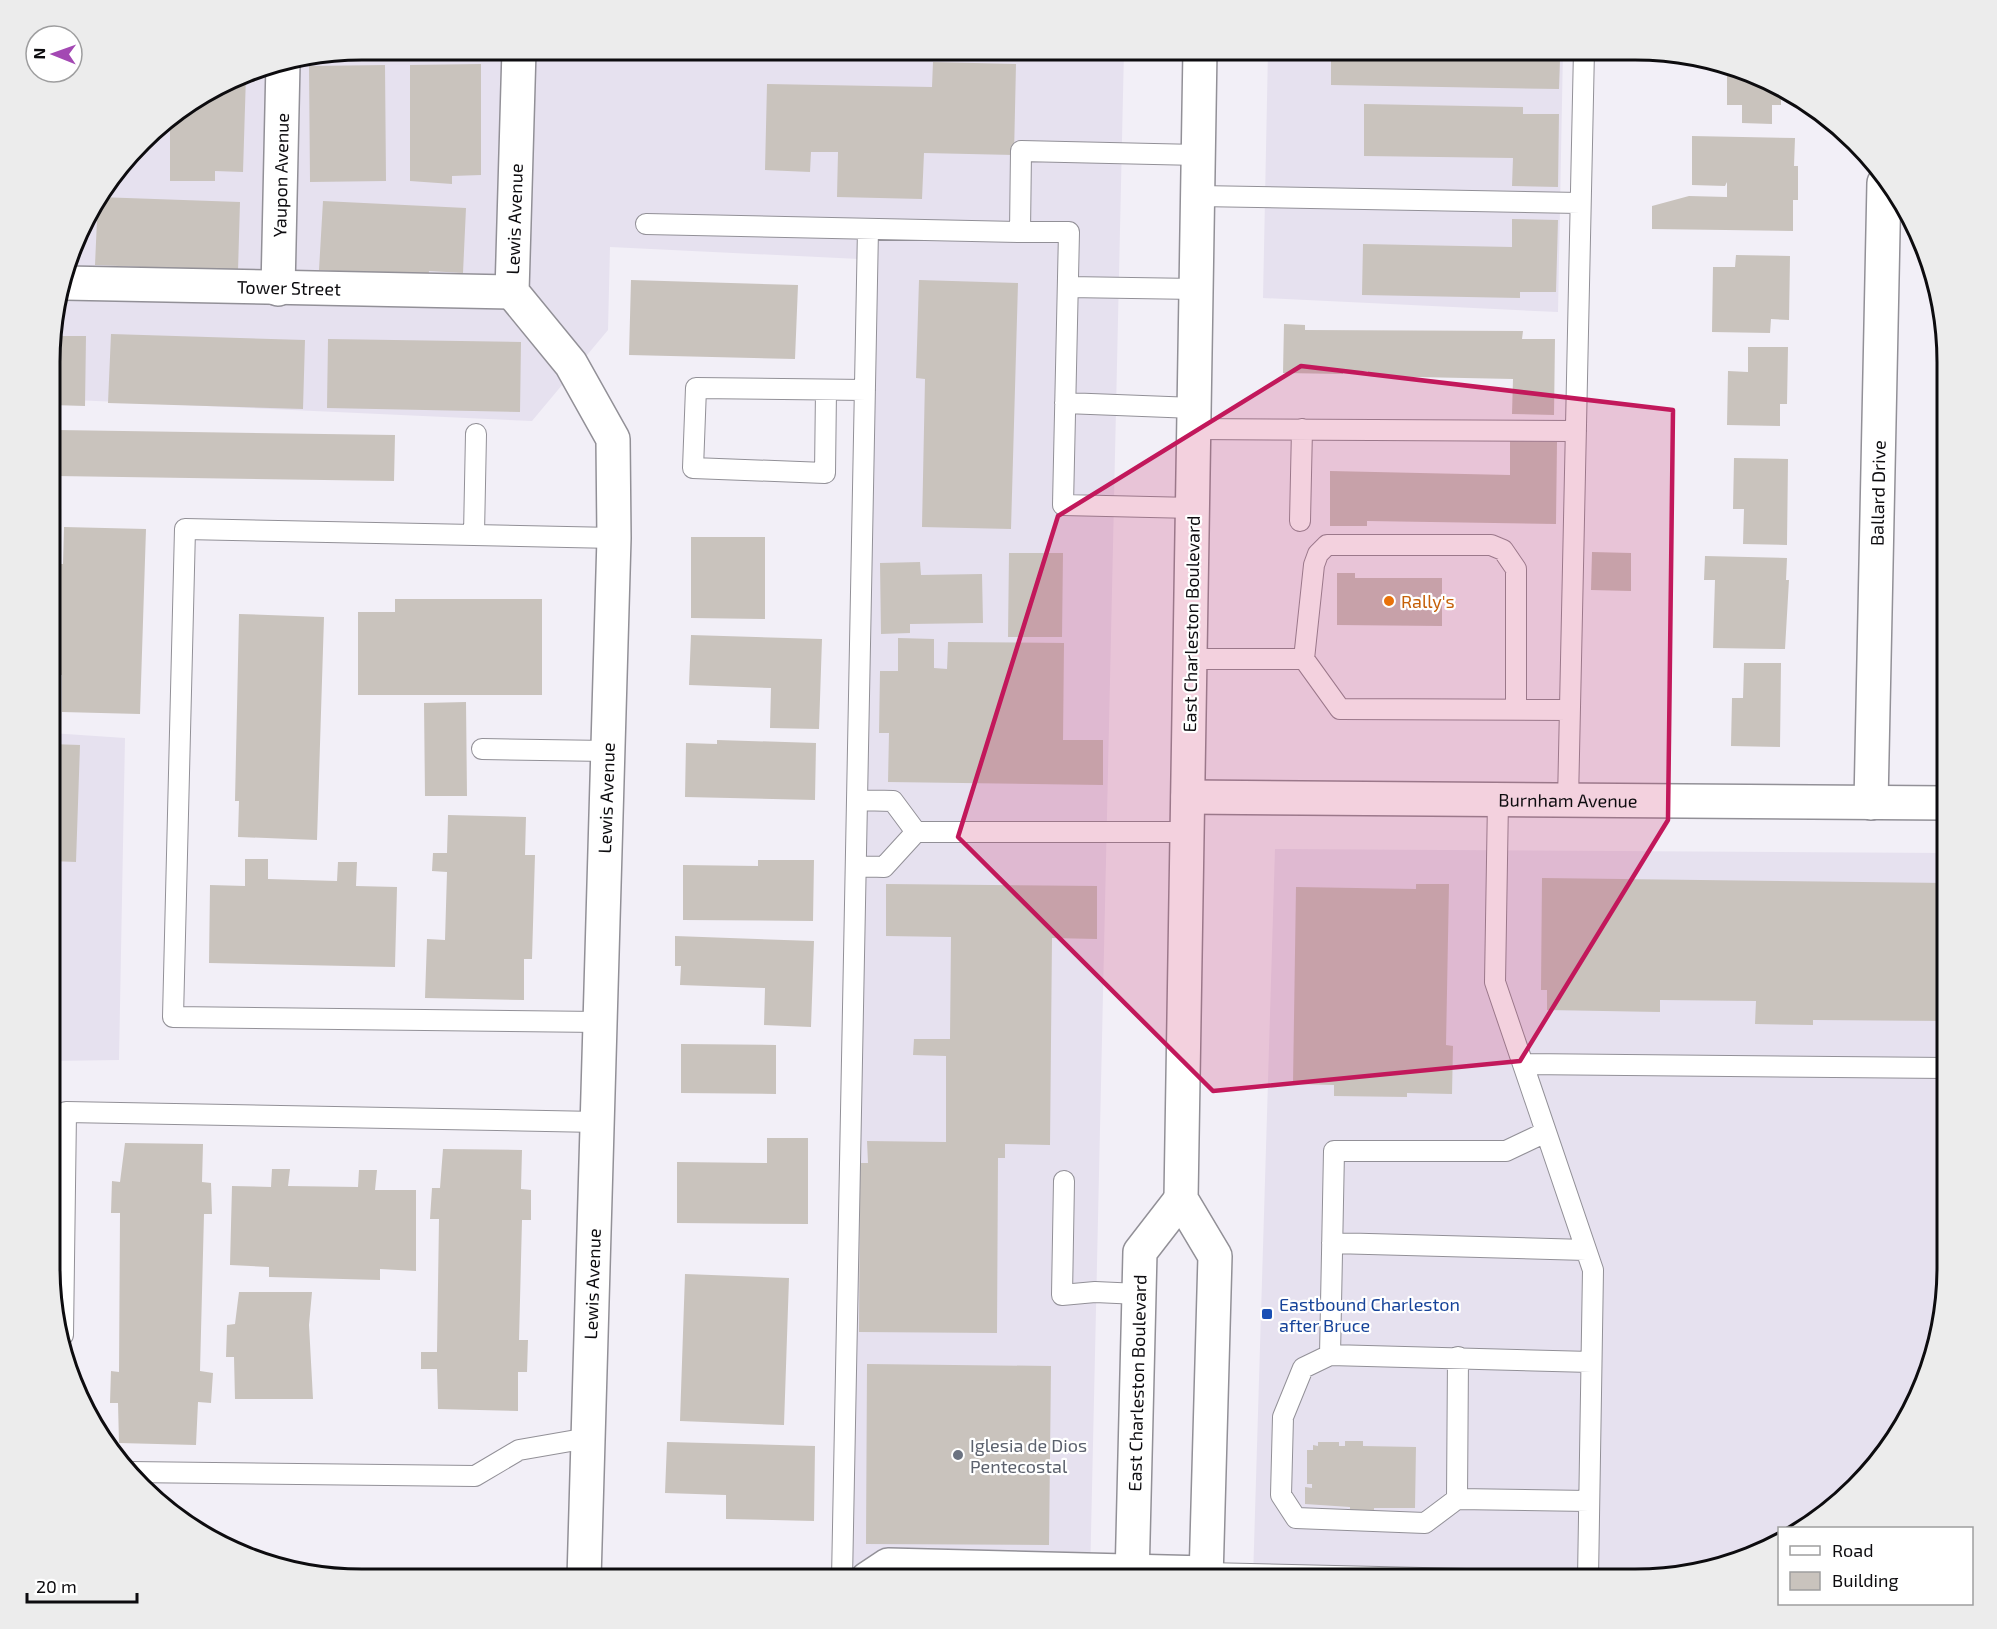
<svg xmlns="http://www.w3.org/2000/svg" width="1997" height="1629" font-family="'Exo 2',sans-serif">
<rect width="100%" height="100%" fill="#f2eff7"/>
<path fill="#e6e1ef" d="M362,50h762l-34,1529h-255l24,-1320 -249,-12 -2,83 -76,91 -480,-22v-78l39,-115 65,-79 105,-61z
M1268,50h295l-5,262 -295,-14z
M51,733l74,5 -6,322 -68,1z
M1275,849l672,4v435l-23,99 -68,101 -61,40h-15l-1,11 -24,17 -120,23h-382z"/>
<path fill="#c9c3bd" d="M436,50h37v3l-36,1z
M1331,50h237v10h-8l-1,29 -228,-4z
M933,62l83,2 -2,91 -90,-2 -2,46 -85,-2 1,-45h-27l-1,20 -45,-2 2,-86 165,3z
M481,64v111l-29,1v8l-42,-3v-116z
M385,65l1,116 -76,1 -1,-116z
M1727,67l28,6 33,22h-7v10h-9v19l-30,-1v-18h-15z
M246,75l-3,97 -28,-1v10h-45v-62z
M1364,104l159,3v7h36l-1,73 -46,-1 1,-28 -149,-2z
M1692,136l103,2 -1,28h4v34h-5v31l-141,-2v-23l37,-10 38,1v-15l-2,4 -33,-1z
M98,197l142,5 -2,69 -143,-6z
M323,201l143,7 -3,65 -34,-2 -1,7 -109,-8z
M1512,219l46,1 -2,72h-36v6l-158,-3 1,-51 149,3z
M1736,255l54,1 -1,64 -18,-1 -1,14 -58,-1 1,-65h22z
M631,280l167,5 -3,74 -166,-4z
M919,280l99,3 -7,246 -89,-2 3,-148 -9,-1z
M1284,324l21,1v5l218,1 -1,8h33l-1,76 -42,-1 1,-35 -145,-3v-5h-25v3l-60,-1z
M111,334l194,6 -2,69 -195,-6z
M52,336h34l-1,70 -33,-1z
M328,339l193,3 -1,70 -193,-4z
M1748,347h40l-1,57h-7v22l-53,-1 1,-54 20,1z
M57,430l338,5 -1,46 -338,-5z
M1510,441l47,1 -1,82 -189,-3v5h-37v-55l180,4z
M1734,458l54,1 -1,86 -44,-1 1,-35h-11z
M64,527l82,2 -6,185 -78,-2v-37h-6l2,-111h5z
M691,537h74v82l-74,-1z
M1592,552l39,1v38l-40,-1z
M1009,553h54l-1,84h-54z
M1705,556l82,2 -1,22h3l-4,69 -72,-1 2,-68h-11z
M920,562l1,13 61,-1 1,49 -73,1v9l-29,1 -1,-71z
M1337,573h18v5h87v48l-105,-1z
M395,599h147v96h-184v-83h37z
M239,614l85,3 -7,223 -79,-3 1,-36h-4z
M691,635l131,4 -3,90 -49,-1 1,-40 -82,-3z
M898,638l36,1v29l13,1 1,-27 116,1 -1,97h40v45l-215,-3 1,-49h-10l1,-62h18z
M1744,663h37l-1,84 -49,-1 1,-48h11z
M466,702l1,94h-42l-1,-93z
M717,740l99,3 -1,57 -130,-3 1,-54 31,1z
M51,744l29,1 -4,117 -25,-1z
M448,815l78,2 -1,38h10l-3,104h-8v41l-99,-2 2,-59 18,1 2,-68 -15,-1 1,-18h14z
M245,859h23v20l69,2 1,-19h19l-1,24 41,1 -2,80 -186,-4 1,-78 35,1z
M758,860h56l-1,61 -130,-1v-55l75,1z
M1542,878l405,5v138l-134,-1v5l-58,-1 1,-23 -96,-1v12l-113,-2v-20h-6z
M886,884l211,2v53l-45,-1 -2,207 -45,-1v14h-7l-1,175 -138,-1 1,-169h8l-1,-22 79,1v-86l-33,-1 1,-16h36l1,-102 -65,-1z
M1416,884h33l-3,161 7,1 -1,48 -45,-1v4l-73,-1v-11l-41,-1 3,-197 120,2z
M675,936l139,5 -3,86 -47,-2 1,-37 -85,-3 1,-19h-6z
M681,1044l95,1v49l-95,-1z
M767,1138h41v86l-131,-1v-61l90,1z
M125,1143l78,1 -1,38 9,1 1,31h-8l-4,157 13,2 -2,30 -13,-1 -2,43 -77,-2 -1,-40h-8l1,-32 8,1 1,-159h-9l1,-32 8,1z
M443,1149l79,1 -1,39 10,1v30h-9l-3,120h9l-1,32h-9v39l-80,-2 -1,-40h-16v-17h16l2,-133h-9l2,-31h8z
M272,1169h18l-2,17 70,1 1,-17h18l-2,20h41v81l-36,-2v11l-111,-3v-10l-39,-2 2,-79 39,1z
M685,1274l104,4 -5,147 -104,-4z
M239,1292h73l-3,33 4,74h-78l-1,-42h-8l1,-32 8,-1z
M867,1364l184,2 -2,179 -183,-1z
M1345,1441h18v5l53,1 -1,61h-41v11h-24v-12l-45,-3v-17l7,1v-4h-5v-34h6v-5l5,1v-4h21v4h6z
M667,1442l148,4 -1,75 -88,-2v-24l-61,-2z"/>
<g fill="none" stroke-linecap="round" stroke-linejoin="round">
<g stroke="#929097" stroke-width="22">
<path id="lane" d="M1198,196l382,7
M646,224l374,8 1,-81 177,4
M1020,232h49l-6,273 130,3
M1068,287l128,2
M826,390l-1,83 -132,-5 3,-80 169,2
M1065,403l129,5
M1194,429l382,2
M1300,521l2,-92
M474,534l2,-100
M1190,659h114l36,50 230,1
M1304,659l10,-94 4,-11 9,-9h164l12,5 13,19v140
M482,749l125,2
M857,800l36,1 23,31h271
M1498,800l-3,182 98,288 -5,309
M1568,801l16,-751
M856,866l28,1 32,-35
M600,1022l-427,-5 12,-488 429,9
M1523,1064l424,4
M1064,1181l-2,114 33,-3 44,2
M1332,1243l254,7
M63,1335l3,-223 531,10
M1330,1355l4,-204h172l40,-19
M1458,1357l-1,142 132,2
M129,1472l346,4 44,-26 69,-12
M1457,1499l-32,24 -129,-5 -15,-23 2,-78 20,-49 27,-13 261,7
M1207,1573l259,6
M842,1579l26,-1350"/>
</g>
<g stroke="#929097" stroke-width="36">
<g id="street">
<path d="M519,50l-7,242 59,72 42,75 1,99 -30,1041"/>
<path id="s1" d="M65,283l447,9"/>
<path id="s2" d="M278,289l5,-226"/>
<path id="s3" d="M1871,803l13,-620"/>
</g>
</g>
<g stroke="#929097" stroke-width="36">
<g id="secondary">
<path id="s4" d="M1188,797l759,6"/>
<path d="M867,1579l21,-14 319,8"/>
</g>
</g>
<g stroke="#929097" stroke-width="36">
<g id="primary">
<path d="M1200,50l-19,1149 34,57 -9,323"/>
<path id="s5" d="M1132,1579l8,-327 41,-53"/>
</g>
</g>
<use href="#lane" stroke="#fff" stroke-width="20"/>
<use href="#street" stroke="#fff" stroke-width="33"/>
<use href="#secondary" stroke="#fff" stroke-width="33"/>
<use href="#primary" stroke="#fff" stroke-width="33"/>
</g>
<path fill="#c2185b" fill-opacity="0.2" stroke="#c2185b" stroke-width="4.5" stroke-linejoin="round" d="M1301,366l372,44 -5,410 -148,241 -307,30 -255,-254 100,-321z"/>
<circle fill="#e8710a" stroke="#fff" stroke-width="2" cx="1389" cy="601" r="6"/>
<rect fill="#1a4fb4" stroke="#fff" stroke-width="2" x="1261" y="1308" width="12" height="12" rx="3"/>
<circle fill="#6b7280" stroke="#fff" stroke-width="2" cx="958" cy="1455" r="6"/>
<g text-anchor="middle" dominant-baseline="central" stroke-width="4.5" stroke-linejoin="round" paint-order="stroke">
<g font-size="18" fill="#0d0c0f" stroke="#fff">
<text stroke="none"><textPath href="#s2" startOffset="114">Yaupon Avenue</textPath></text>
<text transform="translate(514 219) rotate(-88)">Lewis Avenue</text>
<text stroke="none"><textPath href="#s1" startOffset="224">Tower Street</textPath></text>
<text stroke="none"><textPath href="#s3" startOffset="310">Ballard Drive</textPath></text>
<text transform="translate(1191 624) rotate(-89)">East Charleston Boulevard</text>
<text transform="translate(606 798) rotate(-88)">Lewis Avenue</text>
<text stroke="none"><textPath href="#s4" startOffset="380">Burnham Avenue</textPath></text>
<text transform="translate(592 1284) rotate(-88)">Lewis Avenue</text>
<text stroke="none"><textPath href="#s5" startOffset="196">East Charleston Boulevard</textPath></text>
</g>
<g font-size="18" fill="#c56008" stroke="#fff" text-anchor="start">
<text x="1401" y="601">Rally's</text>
</g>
<g font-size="18" fill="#164399" stroke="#fff" text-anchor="start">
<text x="1279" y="1304">Eastbound Charleston<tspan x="1279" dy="21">after Bruce</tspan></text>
</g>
<g font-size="18" fill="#5b616d" stroke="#fff" text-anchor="start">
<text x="970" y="1445">Iglesia de Dios<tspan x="970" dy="21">Pentecostal</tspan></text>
</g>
</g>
<path d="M0 0H1997V1629H0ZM362 60H1635A302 302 0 0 1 1937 362V1267A302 302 0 0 1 1635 1569H362A302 302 0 0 1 60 1267V362A302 302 0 0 1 362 60Z" fill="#ececec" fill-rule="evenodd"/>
<path fill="none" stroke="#0d0c0f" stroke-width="3" d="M362 60H1635A302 302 0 0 1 1937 362V1267A302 302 0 0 1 1635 1569H362A302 302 0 0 1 60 1267V362A302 302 0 0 1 362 60Z"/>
<rect x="1778" y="1527" width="195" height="78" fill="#ffffff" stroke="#9e9e9f" stroke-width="1.5"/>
<rect x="1790" y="1546" width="30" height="9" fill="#ffffff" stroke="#9e9e9f" stroke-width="1.5"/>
<text x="1832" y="1557" font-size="18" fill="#0d0c0f">Road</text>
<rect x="1790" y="1572" width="30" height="18" fill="#c9c3bd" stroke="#9e9e9f" stroke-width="1.5"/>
<text x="1832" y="1587" font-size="18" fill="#0d0c0f">Building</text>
<g transform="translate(54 54) rotate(271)"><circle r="28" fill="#ffffff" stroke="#9e9e9f" stroke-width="1.5"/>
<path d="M0-4.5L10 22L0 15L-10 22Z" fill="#a348b3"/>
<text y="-9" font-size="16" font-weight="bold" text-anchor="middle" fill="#0d0c0f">N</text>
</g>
<path d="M27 1593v9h110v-9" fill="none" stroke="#0d0c0f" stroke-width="3"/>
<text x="36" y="1593" font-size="18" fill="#0d0c0f" stroke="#ffffff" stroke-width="4.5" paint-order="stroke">20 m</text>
</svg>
